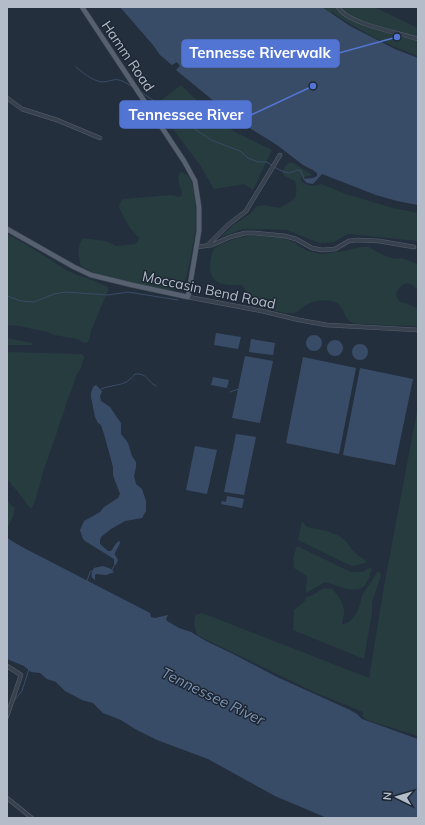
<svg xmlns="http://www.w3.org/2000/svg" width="425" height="825" font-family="Mulish,sans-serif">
<rect width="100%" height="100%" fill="#242f3e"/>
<path fill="#263c3f" d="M322,7h52l44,21v28c-30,-11 -59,-25 -85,-43l1,-3 -3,3z
M181,85l33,32 21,15 37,18 -19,40 -9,-6 -30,5 -14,-24 -45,-60z
M288,163h6l18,12 -11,3v3c8,6 11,6 20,3l25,10 47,14 25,5v28l-70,-7 -14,8 -8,1h-7l-32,-13 -21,-1h-24l-21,8 11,-11 18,-12 7,-8 8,-1 14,3c15,-8 20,-9 16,-27l-11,-5 -2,-5z
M181,172c3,1 6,2 8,5 7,10 7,38 7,51 -1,9 -4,18 -5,27 -2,8 -4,27 -10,32 -3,2 -6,3 -9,3 -9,1 -19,-3 -27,-4 -22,-5 -46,-8 -64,-20 -3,-10 -4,-20 2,-28l13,2 10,1 10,5 19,-2 3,-3 1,-3 -10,-11 -2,-5 -6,-10 -2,-6 2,-5 2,-2 48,-4 9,2 2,-2c0,-8 -8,-17 -1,-23z
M7,234l25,14 34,22 11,5 15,5 16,7v3l-1,3 -16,38 -1,6 -2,5 -3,1 -3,-1 -4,-3 -24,-4 -7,-3 -28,-6 -12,-1z
M247,236h12l24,2 12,5 12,8 15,3 22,-3 17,-4h8l8,5 11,5 6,2 7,-1 17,6v27l-5,-6 -7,-2c-6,3 -8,6 -10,12l3,6 19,7v18c-17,0 -35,-1 -52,-2 -5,0 -11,0 -15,-2 -9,-5 -5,-18 -20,-21 -9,-2 -19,0 -26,5 -4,3 -8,7 -13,7 -11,1 -31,-7 -42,-10l-4,-13 -4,-5c-16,0 -32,1 -32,-19 0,-6 1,-13 5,-18 7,-6 24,-10 32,-12z
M7,338l25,5 1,2h-26z
M7,352l75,2 2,3 -3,11 -4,6 -10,28 -14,42 -9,25 -8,29 -4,10 -3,-1 -7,-10 -15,-18z
M418,406v330l-48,-15 -8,-4 1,-5 -49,-20 -117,-57 -3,-11 1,-9 7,-2 167,65 15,-92z
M7,499l3,5 5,4 -2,8 -6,13z
M302,521l5,6 20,4 12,5 7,5 7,10 14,11 -8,3 -7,1 -9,-4 -45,-22z
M297,546l54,26h12l6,-4 3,1c-2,5 -4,14 -9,18 -9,7 -28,-2 -38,-5l-19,11 1,-17 -13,-8 -1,-10z
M377,572h3l1,4 -9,26v11l-8,46 -71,-29 1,-20 11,-9 1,-4 5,-1 13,-8 8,1c7,7 13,15 12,26 -1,3 -2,5 -2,9 10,0 16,-12 18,-20 1,-4 1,-7 3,-10 4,-7 10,-14 14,-22z"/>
<path fill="#394c67" d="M120,7h202l28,19 45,23 23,9v147l-21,-4 -21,-6 -54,-21 -9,10 -6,-1 -4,-4 10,-1 4,-2v-3l-4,-3 -10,-5 -26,-20 -39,-24 -62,-51 4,-4 -3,-4 -5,3 -12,-10 -7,-10z
M216,333l25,4 -3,12 -24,-4z
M306 343a8 8 0 1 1 16 0a8 8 0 1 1-16 0Z
M251,339l24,4 -2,12 -24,-3z
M327 348a8 8 0 1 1 16 0a8 8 0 1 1-16 0Z
M352 352a8 8 0 1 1 16 0a8 8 0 1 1-16 0Z
M245,356l28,5 -13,62 -28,-5z
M303,357l53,11 -17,86 -53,-11z
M360,368l53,11 -18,86 -52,-10z
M213,377l16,3 -2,8 -16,-3z
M96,385l6,6 -2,5 1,5 9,6 8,12 3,4v11l7,9 4,13 4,6v5l-2,9 2,8 6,5 4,12v10l-4,7 -17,3 -14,8 -10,8 -1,3v4l8,7h3c3,-3 4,-8 8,-10l1,1c0,4 -6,10 -5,13 1,2 2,3 3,5l-2,5 -2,-1v-5l-29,-18 -2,-2 -3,-9 4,-9 9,-5 7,-4 4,-5 14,-9 2,-4 -7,-19v-8l-9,-33 -3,-9 -3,-2 -3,-6 -4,-20v-4l2,-6z
M236,434l20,3 -12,58 -20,-3z
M195,446l22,4 -10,44 -21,-4z
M227,496l17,3 -2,9 -21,-4 1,-3 4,1z
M7,538l15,9 128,66 1,4 4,1 13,-3 -2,4 1,2 12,7 12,4 15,9 25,12 46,24 73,33 7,4 5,5 56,20v79h-91l-52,-22 -67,-37 -51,-19 -22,-11 -14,-9 -18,-7 -10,-10 -11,-3 -17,-9 -9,-9 -9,-3 -7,-6 -9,-1 -7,-6 -17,-7z
M103,566l8,3 3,3 -8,3 -10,-1 -1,1v5c-6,-3 -3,-8 -1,-12z"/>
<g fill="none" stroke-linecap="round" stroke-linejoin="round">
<path stroke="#394c67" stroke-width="1" d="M76,67c7,6 16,13 25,15 4,0 7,-1 12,-2 7,-2 14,4 20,7
M141,92l70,48 29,11 8,7 10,4h9l9,6 8,4 6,1 7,-3 4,1 3,8h1
M7,296l14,5 13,1 20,-8 12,-2 42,3 20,-3 50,8
M101,389c9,-4 19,-3 27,-8 2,-2 5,-4 7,-7 13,-1 11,7 21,12
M230,392l9,-3
M112,570l3,-6
M87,581l3,-9 4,-2
M13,702l9,-11 7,-22
M7,721l2,-5"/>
<g stroke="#565f6c" stroke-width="4.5">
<path id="minor" d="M338,7c9,17 62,26 80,32
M7,98l15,11 35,11 43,18
M208,245l20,-20 18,-14 34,-56
M196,247l16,-2 18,-8 15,-4h9l31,3 11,3 16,9 10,2 13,-1 14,-8 8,-1 22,1 35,6
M188,297l74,14 37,9 28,5 91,5
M7,666l14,9 -14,41
M7,798l25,20"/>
</g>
<g stroke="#414a57" stroke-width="5.5">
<path id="major" d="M7,229l67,38 17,8 41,10 56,12 11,-66v-24l-4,-26 -11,-20 -102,-154"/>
</g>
<use href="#minor" stroke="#38414e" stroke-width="3.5"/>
<use href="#major" stroke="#56606e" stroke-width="4.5"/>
</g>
<g text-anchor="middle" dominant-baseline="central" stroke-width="3" stroke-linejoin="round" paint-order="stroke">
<g font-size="14" fill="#b4bcc9" stroke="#1d2633">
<text transform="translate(128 56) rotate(56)">Hamm Road</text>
<text transform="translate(209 290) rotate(12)">Moccasin Bend Road</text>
</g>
<g font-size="15" font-style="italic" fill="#7c92b1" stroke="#1d2633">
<text transform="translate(213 696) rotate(26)">Tennessee River</text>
</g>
</g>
<path fill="none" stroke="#5274d3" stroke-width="1.5" d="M397 37L339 53M313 86L251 115"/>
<g fill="#5274d3" stroke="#1d2633" stroke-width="1.5">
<circle cx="397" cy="37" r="4"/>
<circle cx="313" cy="86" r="4"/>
</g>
<g fill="#5274d3" stroke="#5274d3" stroke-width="1.5">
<rect x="182" y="40" width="157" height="27" rx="4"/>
<rect x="120" y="101" width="131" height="27" rx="4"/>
</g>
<g font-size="15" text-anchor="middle" font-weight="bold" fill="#fff">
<text x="260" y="58">Tennesse Riverwalk</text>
<text x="186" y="120">Tennessee River</text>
</g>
<rect width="425" height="825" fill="none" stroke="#b4bcc9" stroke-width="16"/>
<g transform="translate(397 797) rotate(275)" stroke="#1d2633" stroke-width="3" paint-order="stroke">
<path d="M0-3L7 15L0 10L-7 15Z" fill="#b4bcc9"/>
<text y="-6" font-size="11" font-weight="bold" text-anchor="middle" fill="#b4bcc9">N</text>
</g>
</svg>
